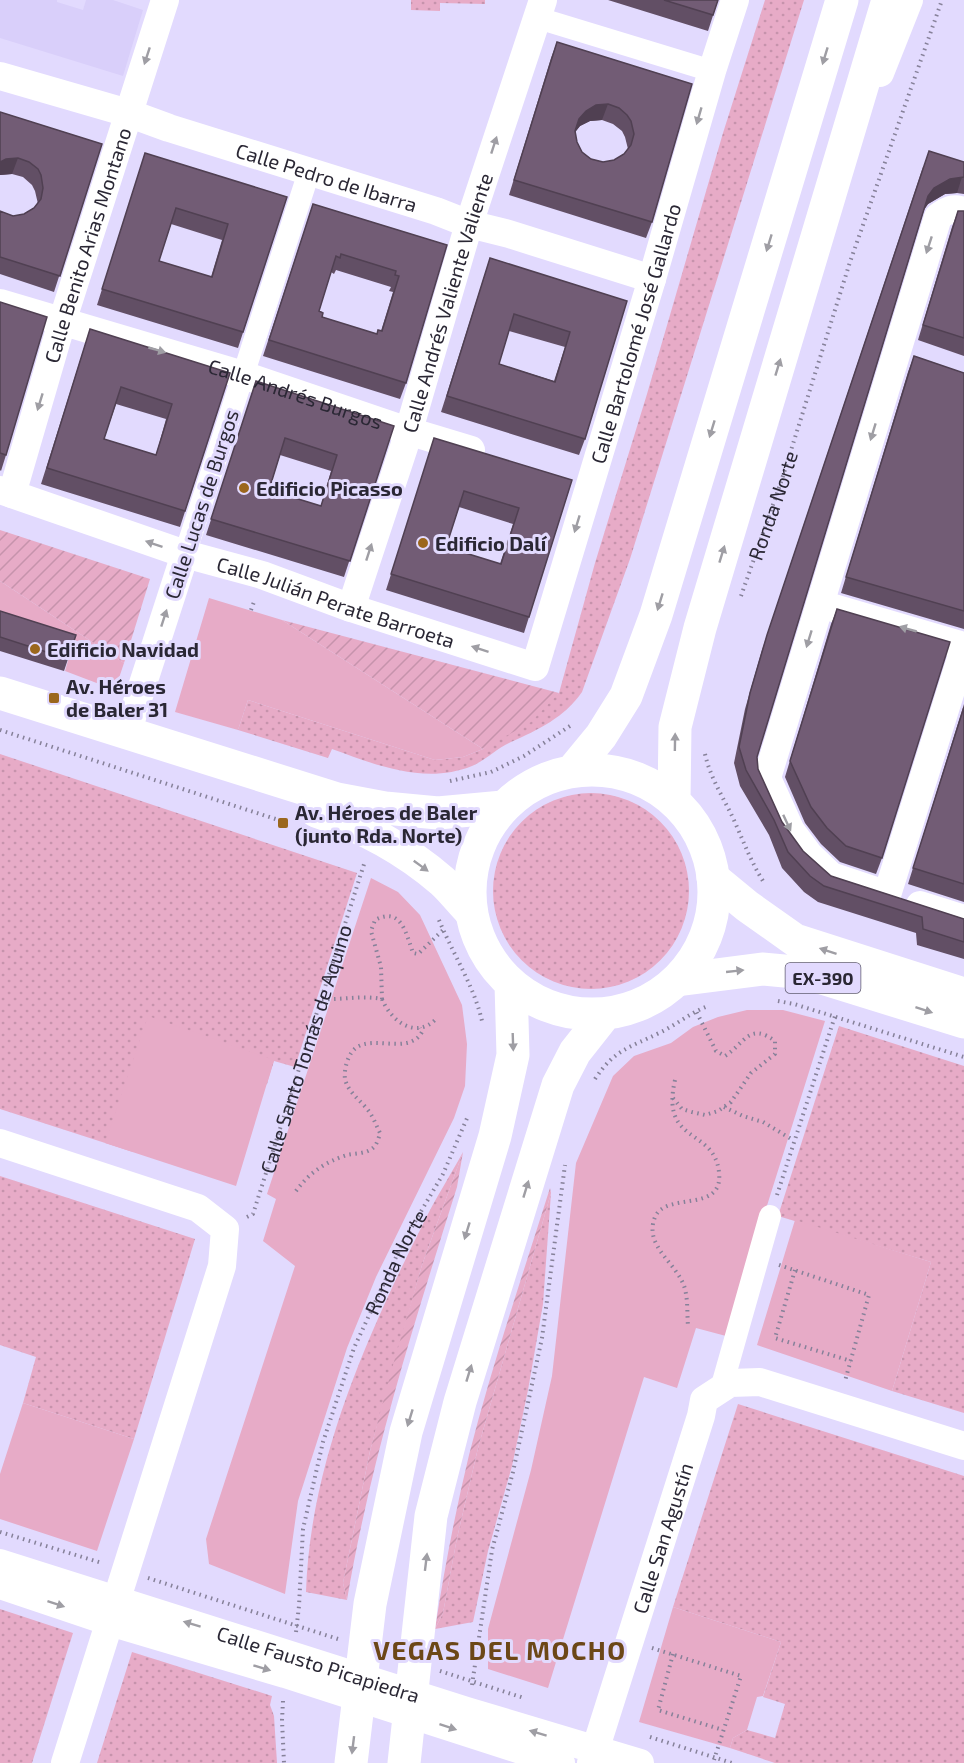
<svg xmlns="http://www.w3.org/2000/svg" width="964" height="1763" font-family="'Exo 2',sans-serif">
<defs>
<pattern id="grass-dots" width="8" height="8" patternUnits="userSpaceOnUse" patternTransform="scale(1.5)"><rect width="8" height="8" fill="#e7abc7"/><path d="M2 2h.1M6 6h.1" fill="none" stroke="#c693ac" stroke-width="1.8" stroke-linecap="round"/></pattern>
<pattern id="garden-furrows" width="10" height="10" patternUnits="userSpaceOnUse" patternTransform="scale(1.5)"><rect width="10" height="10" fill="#e7abc7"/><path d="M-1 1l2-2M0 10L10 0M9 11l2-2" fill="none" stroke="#c693ac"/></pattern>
</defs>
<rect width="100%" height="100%" fill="#e2dafe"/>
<path fill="#d9cffa" d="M0,0h57v2l26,8 3,-10h27l30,10 -20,66 -123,-38z"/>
<path fill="url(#grass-dots)" d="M404,0h81v4l-45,-1v8l-29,-1v-10z
M765,0h39l-174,559 -48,133c-17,25 -44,38 -71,50 -14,6 -25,18 -39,24 -47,19 -96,-1 -140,-17l-4,9 -90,-28 10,-30 187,60 28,-3 20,-8 76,-56 36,-130 52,-169 76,-261z
M0,754l357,119 -62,194 -21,-6 -7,23 -134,68 -133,-43z
M493 891a98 98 0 1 1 196 0a98 98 0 1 1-196 0Z
M839,1026l125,40v347l-72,-22 39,-129 -153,-46z
M463,1152l-41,113 -52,186 -27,132 4,17 -41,-8c4,-129 60,-254 117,-368 12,-25 27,-48 40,-72z
M0,1176l195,63 -61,200 -111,-36 13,-46 -36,-12z
M551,1193l-8,111 -15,86 -16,76 -24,85 -15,71 -38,7 8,-16 14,-75 21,-90z
M738,1404l226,72v287h-189l-45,-15 3,-10 14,-8 28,8 10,-34 -22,-7 18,-55 -108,-35z
M0,1609l73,24 -41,130h-32z
M132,1652l140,44 -2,9 4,11 3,47h-180z"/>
<path fill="#e7abc7" d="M0,581l124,82 -9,27 -50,-19 7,-24 -72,-23z
M209,598l73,22 201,129 -20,8 -28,3 -187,-60 -10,30 -63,-18z
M371,878l27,14 22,23 42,90 5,39 -2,42 -11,32 -78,159 -29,71 -49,153 -13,93 -76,-30 -3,-25 89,-273 -32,-25 13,-42 -9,-5z
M747,1010h36l42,11 -99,315 -30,-8 -19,60 -33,-11 -96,311 -60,-19v-40l43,-159 21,-94 24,-213 37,-87 21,-20 37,-13 22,-16 25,-10z
M148,1016l126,44 -38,126 -131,-43z
M795,1220l136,42 -39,129 -135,-46z
M23,1403l111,36 -37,112 -97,-32v-45z
M673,1607l108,35 -18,54 -6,1 -10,33 -14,8 -3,10 -91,-26z"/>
<path fill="url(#garden-furrows)" d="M0,530l150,49 -26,84 -124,-82z
M282,620l277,73 -28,29 -48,27z
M463,1152l-6,35c-43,137 -86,271 -110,413l-4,-17 27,-132 21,-79 31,-107z
M550,1188l1,5 -73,255 -21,90 -14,75 -8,16c9,-58 20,-116 34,-174 23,-90 53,-178 81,-267z"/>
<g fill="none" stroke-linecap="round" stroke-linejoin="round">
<g stroke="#868199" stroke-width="4" stroke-dasharray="1.5 4.5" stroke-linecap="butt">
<path id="s1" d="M741,596l41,-117 68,-217 92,-262"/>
<path d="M251,610l4,-11"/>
<path d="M0,730l291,94"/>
<path d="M705,754c5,23 18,43 28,64 10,22 17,42 30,63"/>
<path d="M450,781l41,-9 33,-16 46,-30"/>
<path d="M439,920c14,34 35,66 43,101"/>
<path d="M322,999c21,1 40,-4 60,0l-1,-32 -10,-36 4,-11c26,-14 31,13 38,33l5,1 25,-24"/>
<path d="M382,999c9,22 33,40 53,21"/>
<path d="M778,1001l16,3 170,53"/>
<path d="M595,1079c20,-30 34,-31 64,-46 17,-8 31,-20 49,-27"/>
<path d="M675,1080c-15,65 39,47 44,92 5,42 -53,19 -64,45 -12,30 23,46 30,72 3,12 2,25 3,37"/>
<path d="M673,1098l9,11 10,3 13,3 13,-4 13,-9 20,-29 24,-19v-13c-26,-19 -30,2 -50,15l-9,-5 -20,-40"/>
<path d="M724,1107l19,9 20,6 30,18"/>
<path d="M296,1191c13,-18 29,-29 51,-36 9,-2 20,-1 27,-8 3,-3 5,-10 6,-14 -4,-8 -7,-17 -13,-24 -8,-10 -19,-17 -22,-30 -1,-6 1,-16 4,-22 13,-30 58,2 73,-25l-2,-4"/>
<path d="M777,1195l58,-179"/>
<path id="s2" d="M247,1217l6,-3 112,-353"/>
<path d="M779,1265l90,30 -24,86"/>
<path d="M795,1270l-20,68 76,23"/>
<path d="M0,1532l102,31"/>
<path d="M148,1578l190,61"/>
<path id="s3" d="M296,1632l3,-26 4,-77 20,-87 31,-94 49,-106 40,-68 25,-58"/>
<path d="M652,1648l89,28 -28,87"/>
<path d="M673,1654l-15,56 65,20"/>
<path d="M440,1671l84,27"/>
<path d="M472,1685l20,-135 21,-78 29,-134 23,-173"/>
<path d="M283,1701l-1,19 2,43"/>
<path d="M650,1737l82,26"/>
</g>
<path stroke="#fff" stroke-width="22" d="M538,18l174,53
M185,554l124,-382
M721,1389l49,-173"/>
<g stroke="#fff" stroke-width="28">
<path d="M880,73l29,-73"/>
<path id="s4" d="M0,76l128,37 41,15 267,83 33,13 40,10 143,45"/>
<path id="s5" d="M0,303l243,72 165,56 63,19"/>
<path id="s6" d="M0,490l185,64 77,21 89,33 184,59 117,-388 60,-208 23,-71"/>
<path id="s7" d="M12,494l50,-172 103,-322"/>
<path d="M820,604l144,42"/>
<path id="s8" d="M351,608l53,-161 65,-223 74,-224"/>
<path d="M127,733l58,-179"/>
<path d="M873,890l-42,-14 -22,-21 -18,-24 -24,-53 171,-561c9,-7 15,-10 26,-6"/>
<path d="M887,895l77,-246"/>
<path d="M920,905l44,14"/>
<path d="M0,1143l198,65 27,21 -3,37 -157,497"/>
<path id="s9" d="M0,1563l467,148 173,52"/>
<path d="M0,1585l110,37 175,52 276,89"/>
<path id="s10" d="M591,1763l110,-347 3,-16 26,-17 30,-1 204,64"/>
</g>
<path stroke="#fff" stroke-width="33" d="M0,693l337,106 48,9 53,5 65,-6
M316,811c46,15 89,38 126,70 10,9 19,21 29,31
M713,878l34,28 48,34 169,54
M677,980l85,-11 44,4 158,49"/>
<path stroke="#fff" stroke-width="33" d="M573,770l28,-34 25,-40 30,-81 186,-615
M470 892a122 122 0 1 1 244 0a122 122 0 1 1-244 0Z
M674,801l1,-74 25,-99 188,-628
M351,1763l19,-159 36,-172 89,-296 18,-81 -2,-71
M404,1763l27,-247 29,-114 98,-317 17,-33 30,-38"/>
</g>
<path fill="#624f65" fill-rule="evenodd" d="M608,0h110l-10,31z
M557,42l135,42 -40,138 -6,16 -137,-43 42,-137zM602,120l11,4 9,7 3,6 3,12 -4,5 -10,6 -11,2 -12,-3 -9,-7 -5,-10 -2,-10 5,-6 10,-5z
M0,112l102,32 -48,148 -54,-18v-63l13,5 11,-2 10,-6 4,-4 -3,-13 -3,-6 -9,-8 -11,-3 -12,1z
M145,153l142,44 -49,151 -141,-43zM171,224l51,16 -11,37 -52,-16z
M964,162v32l-7,-1 -12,1 -17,10 -4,6 -167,547 1,12 24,53 21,29 28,25 133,43v40l-47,-14 -1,-12 -98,-31 -14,-10 -22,-24 -13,-33 -29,-49 -6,-23 11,-54 17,-59 161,-483z
M313,204l134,41 -41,138 -6,16 -137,-43zM336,270l55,17 -2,4 4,1 -12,39 -5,3 -54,-17 -3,-6 12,-39 3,2z
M958,211h6v145l-46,-16 34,-113z
M490,258l137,43 -42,138 -6,16 -138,-43zM509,331l56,16 -11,34 -55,-17z
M0,302l6,153 -5,16 -1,-1z
M90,329l140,44 -50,154 -139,-43zM116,404l50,15 -10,36 -52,-16z
M914,356l50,17v256l-123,-36 67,-221z
M256,381l138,45 -50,151 -138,-42zM280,455l51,16 -10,35 -52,-16z
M434,439l138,41 -43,137 -5,16 -138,-43zM459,507l54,17 -13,40 -54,-17z
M837,609l45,249 -6,16 -36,-12 -19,-18 -16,-21 -20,-46 46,-153z
M0,611l68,48 -4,12 -64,-20z
M964,704v198l-56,-18z"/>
<path fill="#504052" d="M608,104l-6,16 -12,1 -10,5 -7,9 6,-16 7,-8 10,-6z
M18,158l-6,16 -12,1v-13l6,-3z
M962,177l-5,16 -12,1 -17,10 -6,8 6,-16 6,-8 16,-9z"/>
<path fill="#725c75" stroke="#504052" stroke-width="1.5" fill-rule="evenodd" d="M664,0h54l-5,15z
M557,42l135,42 -40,138 -138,-42zM608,104l11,4 8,7 4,6 3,13 -3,11 -7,9 -10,6 -11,2 -12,-3 -9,-7 -5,-10 -2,-11 4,-12 7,-8 10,-6z
M0,112l102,32 -42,132 -60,-19v-46l13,5 11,-2 10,-6 7,-9 2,-11 -2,-13 -3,-6 -9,-7 -11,-4 -12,1 -6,3z
M929,151l35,11v15l-14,2 -16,9 -6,8 -171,561 1,12 24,53 21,29 28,25 133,43v23l-41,-13 -1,-12 -98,-31 -14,-10 -22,-24 -14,-32 -28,-50 -7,-23 11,-54 17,-58z
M145,153l142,44 -44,135 -141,-43zM176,208l52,16 -16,53 -53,-16z
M313,204l134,41 -41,138 -137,-43zM341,254l55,17 -1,4 4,1 -17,55 -4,-1 -1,4 -55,-17 1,-4 -4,-2 17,-55 4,2z
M958,211h6v127l-41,-13z
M490,258l137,43 -42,138 -138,-43zM514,314l56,18 -15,50 -56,-18z
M0,302l47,15 -41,138 -6,-2z
M90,329l140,44 -45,138 -138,-43zM121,387l51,17 -16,51 -52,-16z
M914,356l50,17v238l-118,-34z
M256,381l138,45 -44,135 -139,-42zM285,438l52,17 -16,51 -52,-16z
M434,438l138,42 -43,137 -138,-43zM464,491l55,17 -18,56 -55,-17z
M837,609l113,33 -68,216 -36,-12 -19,-18 -16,-21 -21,-46z
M0,611l76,24 -8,24 -68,-22z
M964,707v177l-51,-16z"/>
<defs><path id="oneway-solid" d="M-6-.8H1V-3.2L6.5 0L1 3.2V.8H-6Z" transform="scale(1.5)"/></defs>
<g fill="#9f9ea4">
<use href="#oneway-solid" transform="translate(147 56) rotate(108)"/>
<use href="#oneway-solid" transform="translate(825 56) rotate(107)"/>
<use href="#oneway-solid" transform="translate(699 116) rotate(106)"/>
<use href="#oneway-solid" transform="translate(494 145) rotate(-72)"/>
<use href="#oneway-solid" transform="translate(769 243) rotate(107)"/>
<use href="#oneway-solid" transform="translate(929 245) rotate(108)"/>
<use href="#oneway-solid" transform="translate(157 350) rotate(16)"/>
<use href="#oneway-solid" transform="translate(778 367) rotate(-73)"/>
<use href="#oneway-solid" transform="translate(40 402) rotate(107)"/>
<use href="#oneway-solid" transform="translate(712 429) rotate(107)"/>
<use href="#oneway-solid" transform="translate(873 432) rotate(107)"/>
<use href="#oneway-solid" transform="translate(577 524) rotate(107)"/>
<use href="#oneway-solid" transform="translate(154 544) rotate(-161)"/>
<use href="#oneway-solid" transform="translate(369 552) rotate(-72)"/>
<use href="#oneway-solid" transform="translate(722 554) rotate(-73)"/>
<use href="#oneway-solid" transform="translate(660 602) rotate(107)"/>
<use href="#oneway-solid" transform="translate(164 618) rotate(-72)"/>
<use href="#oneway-solid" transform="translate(908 629) rotate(-164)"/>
<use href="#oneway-solid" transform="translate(809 639) rotate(107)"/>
<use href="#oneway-solid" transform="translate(480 649) rotate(-162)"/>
<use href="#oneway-solid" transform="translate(675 742) rotate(-89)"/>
<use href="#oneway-solid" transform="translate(787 823) rotate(65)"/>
<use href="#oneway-solid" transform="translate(421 866) rotate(36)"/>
<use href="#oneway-solid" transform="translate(828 951) rotate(-162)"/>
<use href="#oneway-solid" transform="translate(735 971) rotate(-6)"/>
<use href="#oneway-solid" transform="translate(924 1010) rotate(18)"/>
<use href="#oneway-solid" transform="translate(513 1042) rotate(88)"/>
<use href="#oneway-solid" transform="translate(526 1189) rotate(-73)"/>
<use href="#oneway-solid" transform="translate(467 1231) rotate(107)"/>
<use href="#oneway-solid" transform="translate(469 1373) rotate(-73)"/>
<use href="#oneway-solid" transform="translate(410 1418) rotate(107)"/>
<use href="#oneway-solid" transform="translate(426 1562) rotate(-83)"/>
<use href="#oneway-solid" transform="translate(56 1604) rotate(18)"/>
<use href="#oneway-solid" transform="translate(192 1624) rotate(-163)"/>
<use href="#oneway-solid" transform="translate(262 1668) rotate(17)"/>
<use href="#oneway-solid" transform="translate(448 1727) rotate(18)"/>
<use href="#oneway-solid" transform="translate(538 1733) rotate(-163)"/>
<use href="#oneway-solid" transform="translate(353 1745) rotate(97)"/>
</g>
<g fill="#9b671d" stroke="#e2dafe" stroke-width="2">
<circle cx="244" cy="488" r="6"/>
<circle cx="423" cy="543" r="6"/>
<circle cx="35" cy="649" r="6"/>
<rect x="48" y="692" width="12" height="12" rx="3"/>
<rect x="277" y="817" width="12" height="12" rx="3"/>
</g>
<g text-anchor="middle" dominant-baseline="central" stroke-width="6" stroke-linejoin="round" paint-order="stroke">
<rect fill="#e2dafe" stroke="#615d71" stroke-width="1.5" x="785.5" y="963" width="75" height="30" rx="4.5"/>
<g font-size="18" font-weight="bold" fill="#2a2734">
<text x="823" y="978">EX-390</text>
</g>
<g font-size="20" fill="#2a2734" stroke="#e2dafe">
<text stroke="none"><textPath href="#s4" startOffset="342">Calle Pedro de Ibarra</textPath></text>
<text stroke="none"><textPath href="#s7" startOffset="260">Calle Benito Arias Montano</textPath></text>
<text stroke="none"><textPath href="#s8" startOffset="320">Calle Andrés Valiente Valiente</textPath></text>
<text stroke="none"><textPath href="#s6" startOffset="912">Calle Bartolomé José Gallardo</textPath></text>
<text stroke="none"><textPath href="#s5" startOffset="309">Calle Andrés Burgos</textPath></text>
<text transform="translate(201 504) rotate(-72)">Calle Lucas de Burgos</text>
<text stroke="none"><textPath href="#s1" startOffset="96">Ronda Norte</textPath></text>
<text stroke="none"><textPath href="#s6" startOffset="354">Calle Julián Perate Barroeta</textPath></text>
<text stroke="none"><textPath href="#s2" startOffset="180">Calle Santo Tomás de Aquino</textPath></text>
<text stroke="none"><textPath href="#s3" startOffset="387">Ronda Norte</textPath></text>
<text stroke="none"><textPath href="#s10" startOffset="236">Calle San Agustín</textPath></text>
<text stroke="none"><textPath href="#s9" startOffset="334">Calle Fausto Picapiedra</textPath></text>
</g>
<g font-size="20" font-weight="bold" fill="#2a2734" stroke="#e2dafe" text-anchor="start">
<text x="256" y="488">Edificio Picasso</text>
<text x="435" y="543">Edificio Dalí</text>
<text x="47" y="649">Edificio Navidad</text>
<text x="66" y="686">Av. Héroes<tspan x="66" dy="23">de Baler 31</tspan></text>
<text x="295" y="812">Av. Héroes de Baler<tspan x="295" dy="23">(junto Rda. Norte)</tspan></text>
</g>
<g font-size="26" font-weight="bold" letter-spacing="1.5" fill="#6c4717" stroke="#e2dafe">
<text x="500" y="1649">VEGAS DEL MOCHO</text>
</g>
</g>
</svg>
